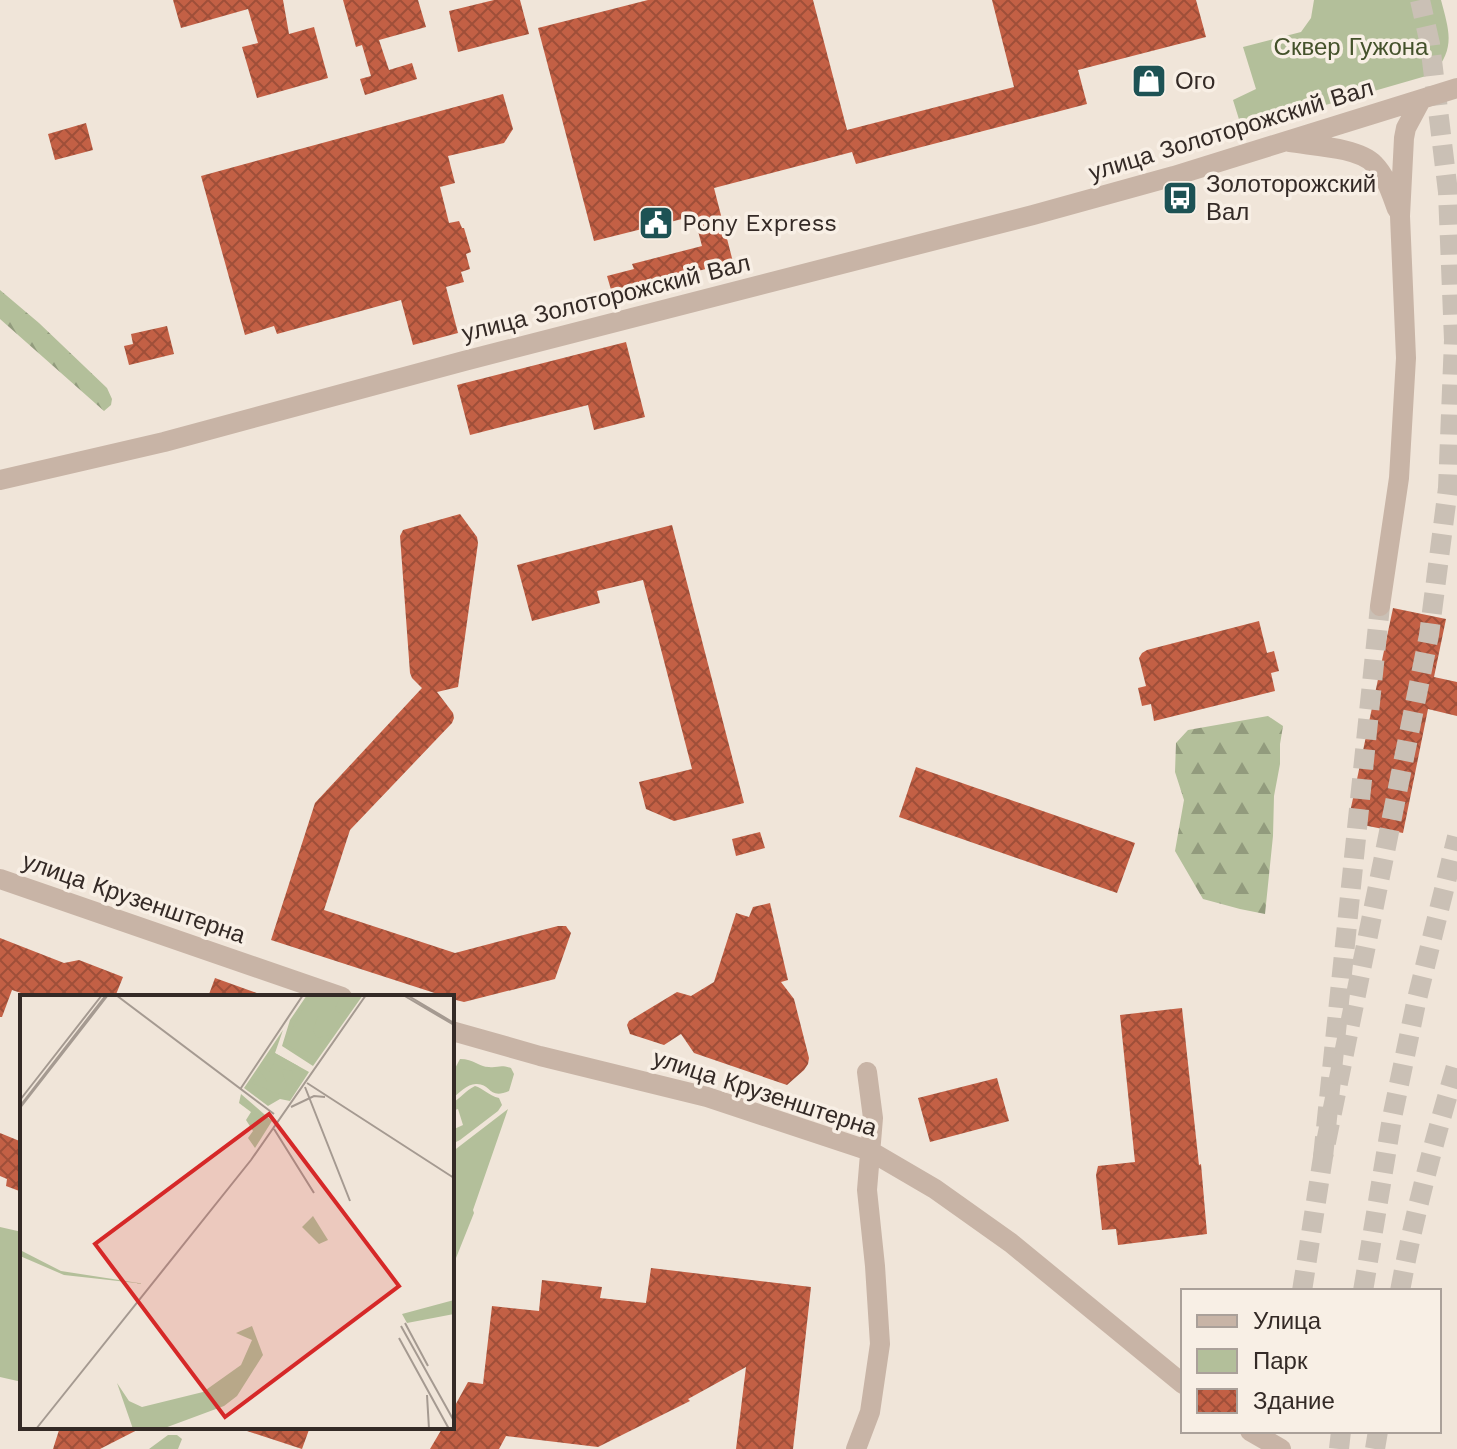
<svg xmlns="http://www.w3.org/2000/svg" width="1457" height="1449" font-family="'Work Sans',sans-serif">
<defs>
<pattern id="forest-firs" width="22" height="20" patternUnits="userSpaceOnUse" patternTransform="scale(2)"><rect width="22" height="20" fill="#b3bf9a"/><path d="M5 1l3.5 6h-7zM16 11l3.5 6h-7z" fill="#929b7d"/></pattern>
<pattern id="building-cross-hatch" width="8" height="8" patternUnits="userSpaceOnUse" patternTransform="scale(2)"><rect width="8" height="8" fill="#c36045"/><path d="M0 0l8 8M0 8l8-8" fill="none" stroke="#9f4f39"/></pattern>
</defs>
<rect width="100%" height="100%" fill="#f0e5d9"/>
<path fill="#b3bf9a" d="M1314,0h127c8,31 15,48 -8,74l-191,55 -9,-29 23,-11 -13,-42 58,-15 10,-14z
M460,1059c14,0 19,8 29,8 10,1 10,-3 22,1l3,6 -5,17c-20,9 -18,-7 -32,-7 -9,-1 -18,9 -24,14l-1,-24z
M475,1086c8,2 14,10 24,12l3,7 -4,6 -38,29 -6,3 -2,-13 11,-5 -5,-16 -6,2v-8c9,-5 13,-12 23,-17z
M508,1109l-35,101 1,3 -22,55v-116z
M0,1227l22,5v150l-22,-5z
M168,1435h9l5,4 -4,10h-29z"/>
<path fill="url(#forest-firs)" d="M0,290l39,33 68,65 5,11 -1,6 -7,6 -104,-92z
M1268,716l15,10 -3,18v20l-6,32 -1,40 -8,78 -25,-5 -37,-10 -28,-48 9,-51 -9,-28 1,-29 12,-13z"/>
<path fill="url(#building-cross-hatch)" d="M173,0h110l6,34 25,-7 14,51 -71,20 -15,-51 16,-4 -10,-34 -67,19z
M343,0h75l8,27 -47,13 10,30 23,-7 5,16 -52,16 -5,-16 11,-3 -9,-31 -6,2z
M494,0h26l9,34 -71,18 -9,-41z
M648,0h165l34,130 167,-43 -22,-87h204l10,37 -128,33 9,34 -231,60 -4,-12 -138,36 19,74 -121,31 -5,-17 27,-7 -2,-5 70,-18 -8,-30 -100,25 -56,-213z
M503,94l10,35 -9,14 -56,13 7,27 -15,4 9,36 10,-2 3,7h2l7,24 -5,2 4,15 -9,3 3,10 -18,5 12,46 -45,12 -12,-45 -124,34 -3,-8 -29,9 -44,-159z
M86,123l7,27 -38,10 -7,-26z
M167,326l7,28 -45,11 -5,-19 9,-2 -2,-10z
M626,342l19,75 -51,13 -6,-25 -118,30 -13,-50z
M460,514l17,23 1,6 -20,144 -21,5 16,21 1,5 -2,5 -102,107 -26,80 131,43 103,-27h8l2,3 3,4 -16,46 -91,23 -12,-3v-2h-5l-176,-57 44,-137 107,-115 -10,-10 -2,-5 -10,-137 3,-6z
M672,525l72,278 -70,18 -28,-12 -7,-27 53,-13 -49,-189 -46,11 3,12 -68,18 -15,-56z
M1393,608l53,11 -12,58 23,5v34l-29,-7 -25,124 -55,-11z
M1259,621l8,32 7,-2 5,20 -8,2 4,18 -121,30 -3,-17 -9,2 -4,-18 8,-2 -7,-28 3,-5 5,-3z
M916,767l219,76 -18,50 -218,-76z
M760,832l5,16 -29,8 -4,-17z
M770,903l18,77 -7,2 13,17 15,59 -1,6 -4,6 -17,15 -93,-32 -13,-19 -17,11 -34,-11 -3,-9 2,-4 48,-29 14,4 23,-14 22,-69 13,4 4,-10z
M0,938l64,25 15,-3 44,17 -8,20h-82l-21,-7 -10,27h-2z
M215,978l47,17v2h-54z
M1182,1008l17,157 2,-1 6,70 -89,11 -2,-16 -14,1 -6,-55 2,-9 37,-4 -15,-147z
M997,1078l12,43 -79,21 -12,-44z
M0,1133l22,9v50l-16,-6 1,-7 -7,-3z
M651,1268l160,19 -18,162h-57l10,-82 -58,32 2,2 -92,46 -92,-11 -7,13h-69l13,-22h9v-16l16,-29 15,2 9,-78 47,5 3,-31 60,7 -2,11 46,5z
M60,1427h83l-43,22h-47z
M244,1427h66l-8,22 -58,-19z"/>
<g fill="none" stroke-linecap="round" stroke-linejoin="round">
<path stroke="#cac0b5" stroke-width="20" stroke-dasharray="20 10" stroke-linecap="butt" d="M1323,1157l57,-551
M1400,1291c14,-77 35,-153 57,-228
M1375,1449l3,-18"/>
<path stroke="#cac0b5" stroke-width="20" stroke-dasharray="20 10" stroke-linecap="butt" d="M1302,1291l21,-134 106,-522 19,-147 6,-148 -6,-148 -18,-148 -10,-44
M1363,1291l29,-173 24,-115 41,-166
M1339,1449l2,-18"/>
<path stroke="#c8b4a6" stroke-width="20" d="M1289,142c23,4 69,5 85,22 12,12 17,29 23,45
M0,480l164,-38 300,-81 569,-146 141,-39 283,-88
M1380,606l19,-128 7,-120 -6,-142 4,-78 2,-10 15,-28
M0,879l342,118
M452,1031l88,25 167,41 163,54 65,38 76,54 172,141
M1250,1431l31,18
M856,1449l14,-37 10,-68 -5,-78 -8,-76 6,-72 -6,-46"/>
</g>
<defs>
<g id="shop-square" transform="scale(1.8)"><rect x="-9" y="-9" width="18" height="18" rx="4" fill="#1d5254" stroke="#f8efe5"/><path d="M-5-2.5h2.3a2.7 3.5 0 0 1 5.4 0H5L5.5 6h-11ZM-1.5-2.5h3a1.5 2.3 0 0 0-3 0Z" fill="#fff"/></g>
<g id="bus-square" transform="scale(1.8)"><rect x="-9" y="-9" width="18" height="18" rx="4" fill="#1d5254" stroke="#f8efe5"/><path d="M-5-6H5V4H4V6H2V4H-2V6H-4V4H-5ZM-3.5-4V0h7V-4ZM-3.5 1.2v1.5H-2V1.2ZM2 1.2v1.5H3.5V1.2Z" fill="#fff"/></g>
<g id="civic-square" transform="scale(1.8)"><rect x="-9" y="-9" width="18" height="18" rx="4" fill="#1d5254" stroke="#f8efe5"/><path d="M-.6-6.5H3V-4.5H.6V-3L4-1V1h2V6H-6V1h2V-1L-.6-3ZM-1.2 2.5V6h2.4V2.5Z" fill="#fff"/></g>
</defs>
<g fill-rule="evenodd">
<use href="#shop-square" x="1149" y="81"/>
<use href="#bus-square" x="1180" y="198"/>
<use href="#civic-square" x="656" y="223"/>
</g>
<g text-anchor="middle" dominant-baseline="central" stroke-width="7" stroke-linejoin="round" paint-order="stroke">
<g font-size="24" fill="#44522b" stroke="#f8efe5">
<text x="1351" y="47">Сквер Гужона</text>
</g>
<g font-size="24" fill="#342a26" stroke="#f8efe5" text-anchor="start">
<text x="1175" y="81">Ого</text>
<text x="1206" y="184">Золоторожский<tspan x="1206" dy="28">Вал</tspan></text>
<text x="682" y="223">Pony Express</text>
</g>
<g font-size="24" fill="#342a26" stroke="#f8efe5">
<text transform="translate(1231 130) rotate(-17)">улица Золоторожский Вал</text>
<text transform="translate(606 298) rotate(-14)">улица Золоторожский Вал</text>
<text transform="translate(134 898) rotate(19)">улица Крузенштерна</text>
<text transform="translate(765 1093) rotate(18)">улица Крузенштерна</text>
</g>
</g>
<g transform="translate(20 995)">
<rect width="434" height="434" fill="#f0e5d9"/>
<path d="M287,0h56l-50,71 -31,-20 8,-26zM263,35l-8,23 34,19 -19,29 -10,-2 -12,7 -24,-18zM221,99l31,27 -17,27 -7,-10 5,-7 -7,-11 5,-8 -12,-9zM434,305v14l-47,9 -5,-9zM232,331l11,29 -26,41 -13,10 -62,23h-29l-16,-46 12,18 13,6 61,-15 38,-27 11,-25 -16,-7z" fill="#b3bf9a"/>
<path d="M291,0h47l-9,15 -2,-14 -7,1 -5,12 8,7 -6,9h-12v-8l-7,-1 -5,14 4,8 15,-4 -19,28 -29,-20zM253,57l25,14 4,9 -11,22 2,-26 -12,-2 6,17 -6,9 -29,-12 5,-8 11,7 -9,-12 3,-4 7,6 6,-11zM293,221l15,24 -9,4 -17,-17zM0,255l41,21 84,13 -81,-9 -44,-19z" fill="#b3bf9a"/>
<path fill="none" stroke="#a59a91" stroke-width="2" d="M96,0l158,119M383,0l51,30M387,0l47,28M287,88l147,95M285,92l45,114M221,93l62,-93M0,105l82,-105M0,111l86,-111M271,112l23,-11 11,1M0,113l88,-113M254,134l40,64M385,328l23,43M381,331l53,95M379,343l50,91M407,400l2,34M16,434l215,-269 115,-165"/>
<path fill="#d62828" fill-opacity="0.15" stroke="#d62828" stroke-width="4" d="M249,119l130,172 -174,131 -130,-173z"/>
<rect width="434" height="434" fill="none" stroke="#342a26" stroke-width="4"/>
</g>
<rect x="1181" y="1289" width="260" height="144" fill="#f8efe5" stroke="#aaa099" stroke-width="2"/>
<rect x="1197" y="1315" width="40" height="12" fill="#c8b4a6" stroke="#aaa099" stroke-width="2"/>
<text x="1253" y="1329" font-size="24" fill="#342a26">Улица</text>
<rect x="1197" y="1349" width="40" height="24" fill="#b3bf9a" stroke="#aaa099" stroke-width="2"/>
<text x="1253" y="1369" font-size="24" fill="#342a26">Парк</text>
<rect x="1197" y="1389" width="40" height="24" fill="url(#building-cross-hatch)" stroke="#aaa099" stroke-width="2"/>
<text x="1253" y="1409" font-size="24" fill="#342a26">Здание</text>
</svg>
